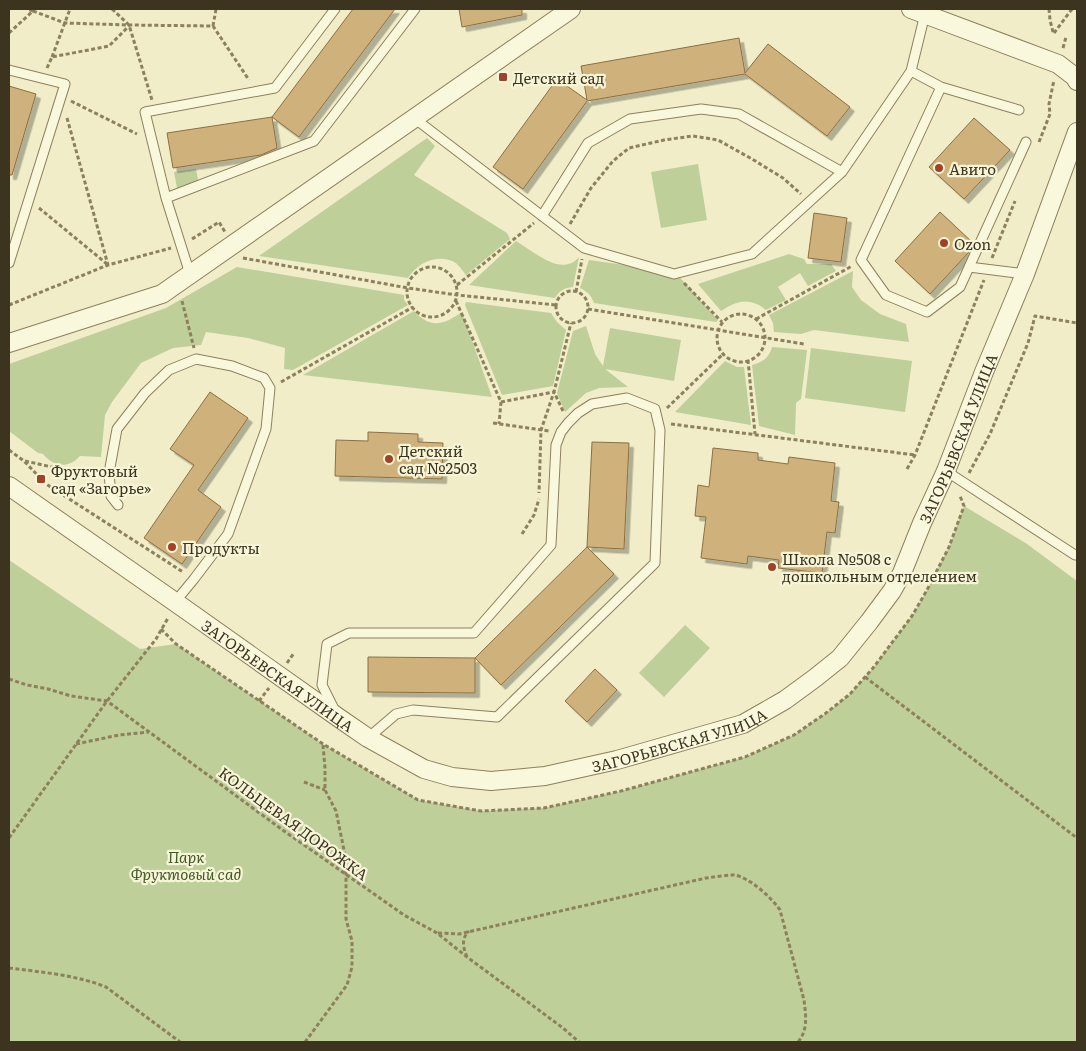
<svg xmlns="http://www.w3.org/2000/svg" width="1086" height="1051" font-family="Literata,serif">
<defs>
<filter id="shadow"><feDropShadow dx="4.5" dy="4.5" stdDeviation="0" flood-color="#0004"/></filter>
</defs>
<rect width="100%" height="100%" fill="#f0edc8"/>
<path fill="#becf9a" d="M427,138l8,8 -21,29 93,58 3,6 -44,36c-4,-5 -8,-12 -14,-14 -18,-7 -35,3 -44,17l-149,-22z
M698,164l9,56 -46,8 -10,-56z
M196,169l3,16 -22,3 -3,-16z
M516,241c17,10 46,37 63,16l-6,30c-9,1 -13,3 -18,11l-86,-13z
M789,254l15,5 3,5h24l5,7 -28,15 -8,-13 -22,14 8,13 -20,10c-15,-13 -29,-10 -45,1l-23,-27z
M589,260l86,12 43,48 -2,2 -122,-19c-3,-8 -6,-11 -14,-15z
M237,267l167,28v5l4,5 -115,65 -9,-1 1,-21 -37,-10 -42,-6 -5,13 -28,3 -32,15 -29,39 -7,13 -4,42 -21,-1c-12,13 -26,11 -37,-2l-5,-1 -29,-22v-67l157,-56z
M853,271l-1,16 9,13 19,14 26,10 3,18 -95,-12 -13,4 -27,-2 -1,-9 -4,-8z
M466,302l85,11 6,9 9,8 -13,56 -51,9 -37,-90z
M414,311c16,18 30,14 48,1l30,85 -189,-22z
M586,326l9,28 8,12 7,-38 71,12 -7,41 -69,-12 23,18 -29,1 -13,5 -21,19 -8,-19 16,-62z
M772,347l35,3 -6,49 -5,4 -1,32 -36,-9 -7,-61c11,-3 17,-7 20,-18z
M811,348l101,13 -7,51 -100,-14z
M725,361l12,6h7l7,58 -76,-13z
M964,506l63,38 50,37v461h-1068v-482l131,89 36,-5 147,100 95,56 63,11 63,-3 77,-17 124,-34 49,-22 32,-22 24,-19 23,-26 39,-52 15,-26 22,-43z
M685,625l25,23 -46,49 -25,-24z"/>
<path fill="#cfb17c" stroke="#8d6f41" filter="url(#shadow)" d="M353,9h42l-96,128 -27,-20z
M459,9h63v6l-60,12z
M739,38l6,35 23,-29 82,63 -23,29 -82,-62 -158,27 -64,88 -30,-22 64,-88 30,21 -6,-34z
M9,86l27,8 -24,81h-3z
M272,117l5,31 -16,7 -88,13 -6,-35z
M974,118l36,32 -46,49 -35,-32z
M940,212l33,31 -4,9 -39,42 -35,-33z
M814,213l33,5 -6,44 -33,-4z
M210,392l38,26 -50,72 23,17 -39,57 -38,-26 50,-73 -24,-16z
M368,432l50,2v8l25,1 -1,36 -107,-3 1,-36 32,1z
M592,442l37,1 -5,106 -37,-2z
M713,448l45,5v7l30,4 1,-7 46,6 -4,38 8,1 -4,31 -8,-1 -5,41 -44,-5 1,-8 -31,-4 -1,8 -46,-6 5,-41 -11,-1 3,-31 11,2z
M587,547l27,27 -113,111 -26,-27z
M368,657l107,1v35l-107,-1z
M595,669l22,21 -30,32 -22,-21z"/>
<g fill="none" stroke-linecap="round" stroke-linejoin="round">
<g stroke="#8d805c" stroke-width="11">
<path id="service" d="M9,70l56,14 -56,179
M911,71l30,16 -80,173 25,35 41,17 33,-25 66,-145
M941,87l78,23
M414,118l170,130 90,26 78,-20 90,-82 69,-101 14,-57
M166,198l148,-57 101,-132
M542,216l46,-73 42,-24 71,-10 38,5 103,58
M969,267l56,7
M190,274l-24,-76 -21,-86 130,-24 60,-79
M946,471l129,84
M118,505l-7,-9 -2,-23 8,-44 28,-36 24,-23 27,-11 36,7 32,12 6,10 -4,41 -38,105 -34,45 -19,23
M335,711l-13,-26 5,-41 22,-11h125l77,-88 5,-100 5,-13 7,-9 10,-10 14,-9 35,-6 28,11 5,21 -5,133 -158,154 -84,-7 -17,4 -28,24"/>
</g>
<g stroke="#8d805c" stroke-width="20">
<g id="minor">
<path d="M911,9l147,55 17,13 2,4"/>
<path d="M9,343l153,-49 409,-285"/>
<path id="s1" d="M9,486l166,116 164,116 29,20 56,31 28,8 39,4 54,-5 72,-16 126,-36 42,-24 30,-22 25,-20 29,-36 23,-31 10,-18 20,-50 24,-52 38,-99 41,-98 52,-142"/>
</g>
</g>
<path stroke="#8d805c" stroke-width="3" stroke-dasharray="4 2.5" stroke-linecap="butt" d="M112,9l17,16 23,75
M1049,9l1,11 3,12
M33,11l32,12 64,2 84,1 36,54
M213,26l3,-17
M9,33l24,-22 -5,-2
M1054,33l18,-24
M1063,48l3,-11
M52,57l18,-48
M47,68l5,-11 57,-11 20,-20
M71,101l66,33
M67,118l41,147
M1039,142l11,-28 -1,-10 5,-24
M39,208l68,56
M570,224l21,-36 22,-27 16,-13 35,-8 29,-4 25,4 34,19 31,19 18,16
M192,239l27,-17 6,10
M243,258l165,30 49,7 99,10
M992,258l23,-57
M407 292a25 25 0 1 1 50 0a25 25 0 1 1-50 0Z
M684,283l38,39
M457,285l77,-62
M556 307a16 16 0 1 1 32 0a16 16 0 1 1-32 0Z
M576,292l6,-33
M182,301l12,47
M456,301l45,101 -2,22
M9,305l99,-40 63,-17
M588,309l216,35
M717 338a24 24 0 1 1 48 0a24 24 0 1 1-48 0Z
M756,319l96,-53
M748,360l7,74
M281,382l132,-75
M501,402l53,-10 -13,38 -2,63
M667,408l56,-54
M563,411l-9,-19 17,-69
M493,423l56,8
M671,424l244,31
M9,450l15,11 22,23 137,88
M25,461l72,16
M907,469l8,-14 69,-175
M969,473l21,-39 38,-91 7,-27 42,7
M522,534l12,-19 5,-16
M161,629l15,15 147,100 95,56 63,11 63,-3 77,-17 124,-34 49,-22 32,-22 24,-19 23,-26 39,-52 15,-26 22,-43 15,-41 -4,-10
M287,663l7,-10
M865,677l212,161
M9,679l18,6 21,4 23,7 36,5 177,130 120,84 33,18 30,24 96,71 16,14
M259,701l10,-13
M76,744l43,-9 30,-3
M304,782l21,8
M9,838l98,-137 49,-62 12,-21
M438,933l21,1 247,-56c9,-1 19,-3 28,-3 15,2 37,22 46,35l24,90c2,16 4,30 -6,42
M467,957c-4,-10 -6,-18 2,-26
M9,968c32,4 67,7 97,19l74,55
M305,1042l42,-57 5,-18v-26l-6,-22v-45l-1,-19 -9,-44 -11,-21v-22l-2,-23"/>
<use href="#service" stroke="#faf8dc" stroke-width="9"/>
<use href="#minor" stroke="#faf8dc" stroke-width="18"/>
</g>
<g fill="#9e4229" stroke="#f7f5d8" stroke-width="2">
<rect x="498" y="72" width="10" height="10" rx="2.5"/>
<circle cx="939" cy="168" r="5"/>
<circle cx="944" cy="243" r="5"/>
<circle cx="389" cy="459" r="5"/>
<rect x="36" y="474" width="10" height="10" rx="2.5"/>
<circle cx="172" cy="547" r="5"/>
<circle cx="772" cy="567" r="5"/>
</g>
<g text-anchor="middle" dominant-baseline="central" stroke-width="4.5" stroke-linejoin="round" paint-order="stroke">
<g font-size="15" fill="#3d3420" stroke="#f7f5d8" text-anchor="start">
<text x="513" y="77">Детский сад</text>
<text x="949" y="168">Авито</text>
<text x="954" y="243">Ozon</text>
<text x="399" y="450">Детский<tspan x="399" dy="17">сад №2503</tspan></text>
<text x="51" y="470">Фруктовый<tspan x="51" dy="17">сад «Загорье»</tspan></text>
<text x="182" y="547">Продукты</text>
<text x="782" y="558">Школа №508 с<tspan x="782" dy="17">дошкольным отделением</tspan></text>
</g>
<g font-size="15" fill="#3d3420" stroke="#f7f5d8">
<text stroke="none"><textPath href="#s1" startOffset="1199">ЗАГОРЬЕВСКАЯ УЛИЦА</textPath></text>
<text stroke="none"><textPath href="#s1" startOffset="329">ЗАГОРЬЕВСКАЯ УЛИЦА</textPath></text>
<text stroke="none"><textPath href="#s1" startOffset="764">ЗАГОРЬЕВСКАЯ УЛИЦА</textPath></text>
<text transform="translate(294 823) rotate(36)">КОЛЬЦЕВАЯ ДОРОЖКА</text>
</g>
<g font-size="15" font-style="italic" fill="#425a26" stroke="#f7f5d8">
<text x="186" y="856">Парк<tspan x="186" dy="17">Фруктовый сад</tspan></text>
</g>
</g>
<rect width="1086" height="1051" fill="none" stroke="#3d3420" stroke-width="20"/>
</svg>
